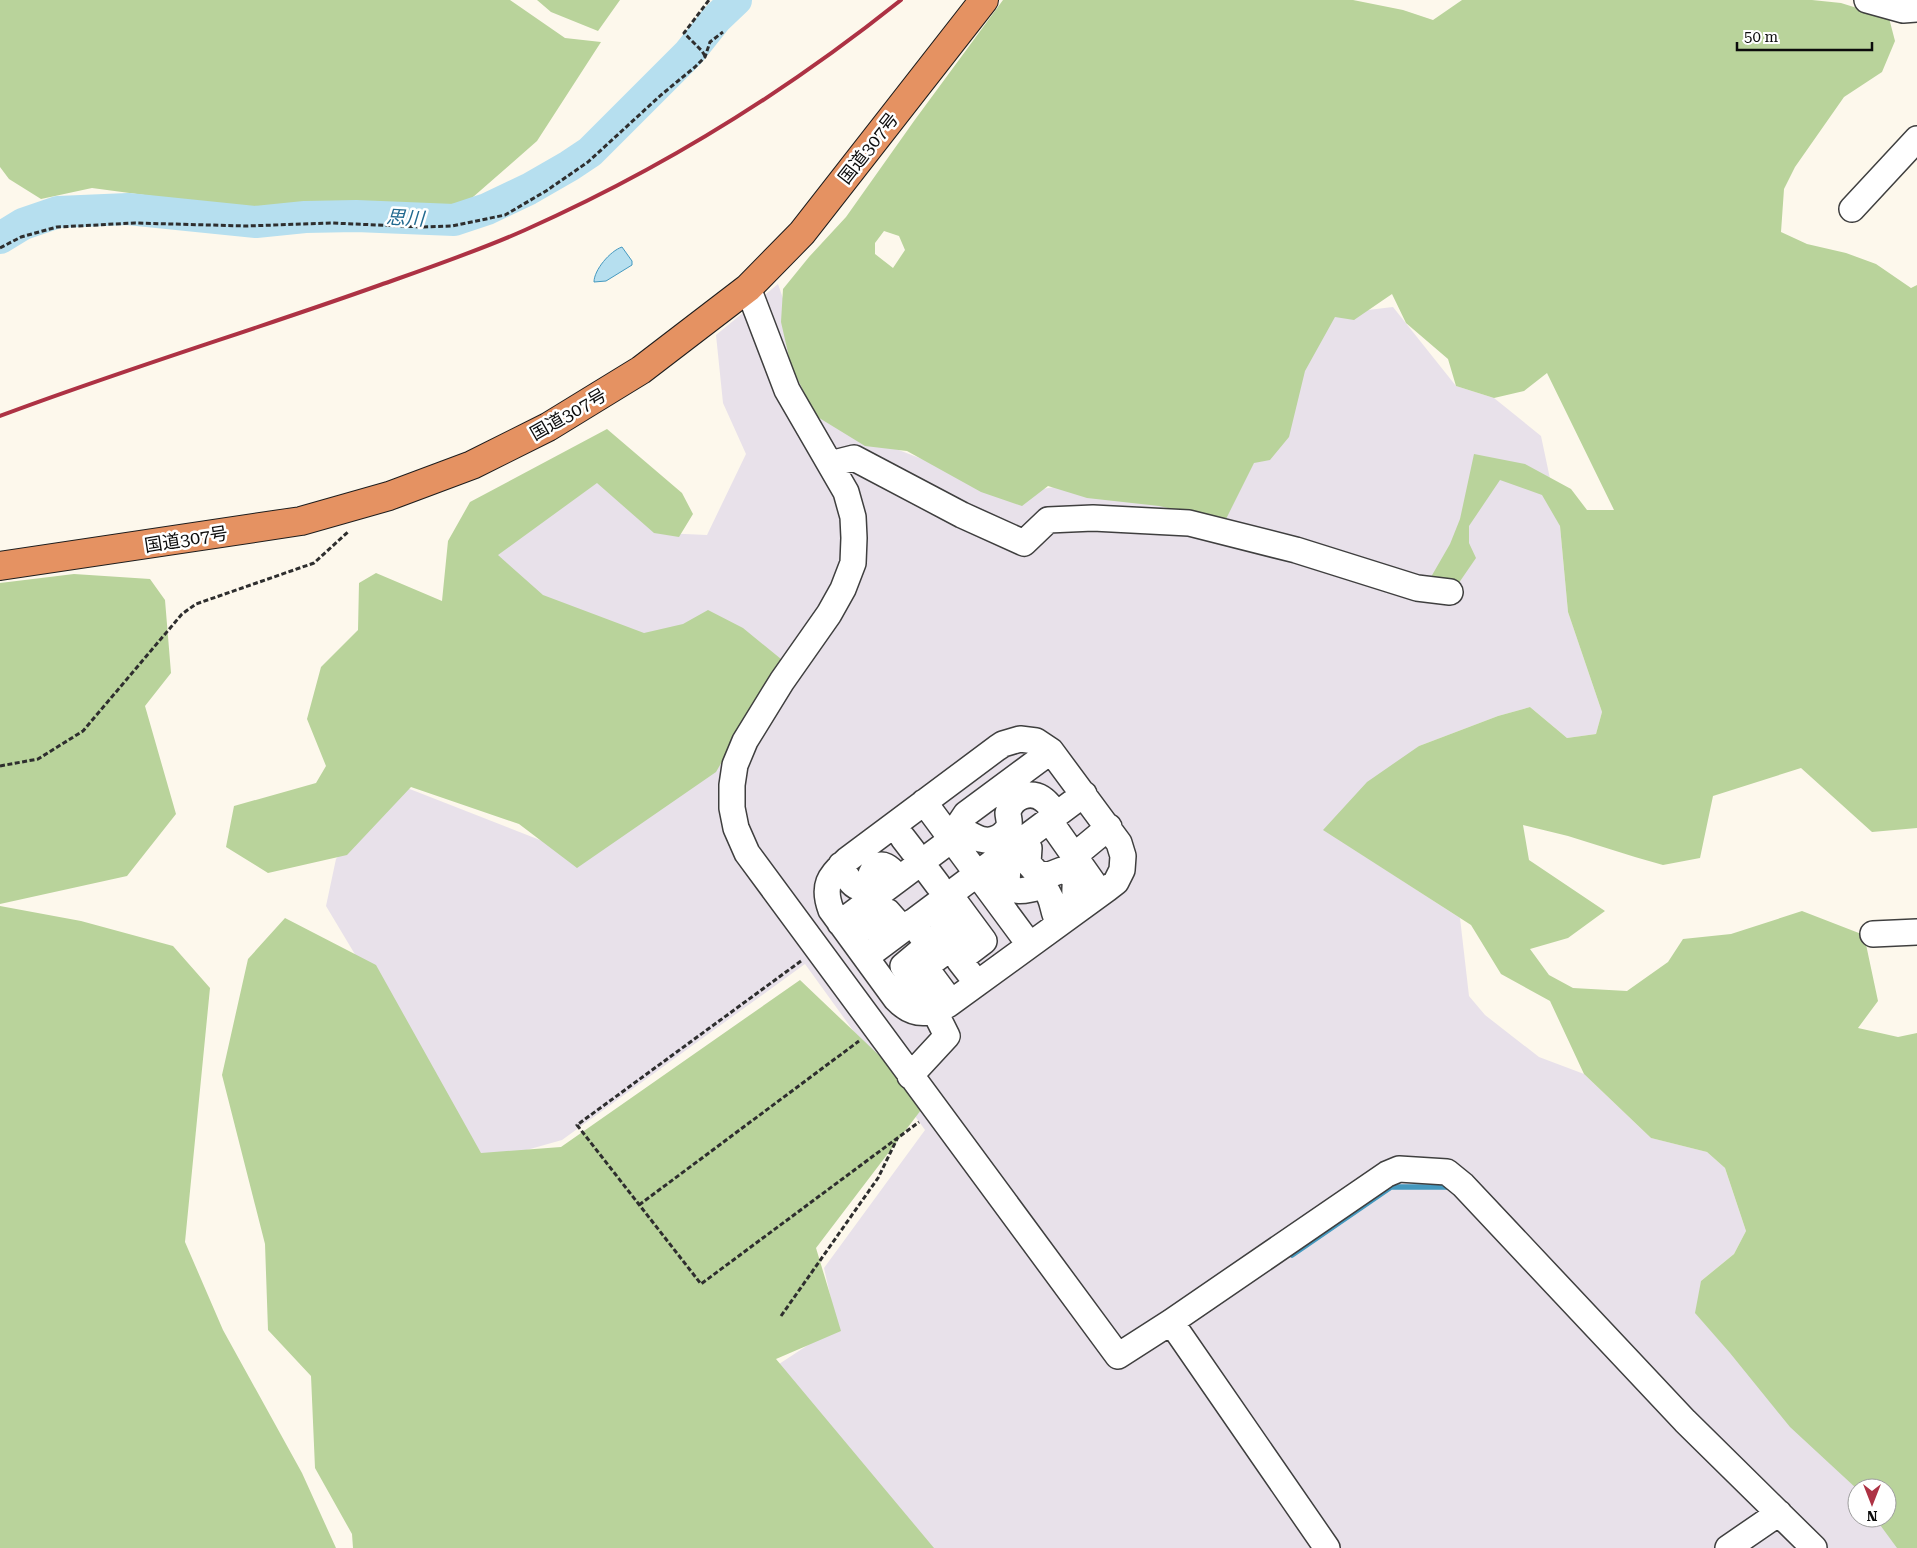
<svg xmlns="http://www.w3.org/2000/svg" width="1917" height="1548" font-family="'Roboto Serif','Noto Sans JP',serif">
<rect width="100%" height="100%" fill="#fdf8ec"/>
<path fill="#e8e1ea" d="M778,284l42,122 34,27 160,61 57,-10 255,-169 67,-8 63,79 38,12 47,38 19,90 8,86 34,100 -6,22 -29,4 -37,-31 -32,9 -79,30 -95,84 136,88 9,78 16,19 54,42 45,17 67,64 56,14 18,16 21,63 -12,23 -33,27 156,207v30h29l19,30h-984l-145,-182 61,-40 -13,-58 101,-138 -120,-166 -243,176 -82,23 -154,-257 10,-47 66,-73 171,67 63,-205 -102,-43 -46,-49 108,-78 67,55 44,2 39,-81 -23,-51 -7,-68z"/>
<path fill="#b9d39b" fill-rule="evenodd" d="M0,0h510l55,38 36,4 -64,99 -72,63 -49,7 -90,-3 -78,9 -96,-21 -60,-8 -51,11 -32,-20 -9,-12z
M537,0h83l-22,31 -47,-19z
M1003,0h350l50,10 30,10 29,-20h350l29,3 48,15 6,23 -13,31 -38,25 -49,70 -11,22 -3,43 26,12 39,9 30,11 35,24 6,-3v543l-45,4 -71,-64 -88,28 -13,62 -37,7 -28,-8 -67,-21 -45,-11 6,35 76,51 -37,27 -38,11 19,26 24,13 54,3 41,-29 15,-23 48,-5 71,-23 62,24 14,66 -20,27 40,9 19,-4v515h-20l-22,-30h12v-30l-30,1 -67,-62 -60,-74 -35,-40 6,-32 33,-27 12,-23 -21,-63 -18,-16 -56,-14 -67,-64 -34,-73 -49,-27 -30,-49 -148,-95 44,-48 52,-36 79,-30 32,-9 37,31 29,-4 6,-22 -34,-100 -8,-86 -18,-31 -42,-15 -31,46v17l7,15 -22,32 -23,-13 19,-33 10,-25 14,-65 51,10 46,25 16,21h27l-67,-137 -23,18 -30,7 -38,-12 -8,-27 -42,-36 -14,-29 -38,26 -19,-3 -30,54 -16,66 -19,23 -16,3 -29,58 -66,-15 -72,-8 -39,-12 -26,20 -41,-14 -74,-41 -42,-5 -49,-30 -25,-50 -10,-44 2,-33 26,-32 37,-40 68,-96zM884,231l15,5 6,14 -12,18 -18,-14v-11z
M607,429l75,64 11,21 -14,23 -25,-4 -57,-50 -99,72 45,40 101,38 39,-9 25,-14 35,18 38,31 -65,113 -139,96 -58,-44 -108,-37 -64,68 -79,18 -42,-26 8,-41 82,-23 10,-17 -19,-47 14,-52 37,-37 1,-47 17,-10 66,28 6,-60 22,-39z
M74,574l76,5 15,21 6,73 -26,33 31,108 -49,62 -127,28v-321z
M0,906l81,15 92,25 37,42 -25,254 38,88 79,143 34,75h-336z
M285,918l91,47 105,188 80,-6 239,-167 84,80 37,50 -105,138 25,83 -65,28 158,189h-581l-1,-14 -37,-66 -4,-92 -43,-46 -3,-86 -43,-169 26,-116z"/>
<path fill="#b6dfef" stroke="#4599bf" d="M622,247l10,14v4l-26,16 -12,1c0,-12 16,-31 28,-35z"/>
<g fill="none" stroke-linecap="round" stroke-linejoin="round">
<path stroke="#4599bf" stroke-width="5.5" d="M1292,1255l99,-68h58l2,2"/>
<path stroke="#b6dfef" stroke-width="32" d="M0,238l23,-14 35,-12 70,-3 128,13 49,-5 51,-1 98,4 33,-11 42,-20 40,-23 21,-14 99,-99 27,-34 20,-19"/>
<g stroke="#3f3f3f" stroke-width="28">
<path id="minor" d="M1867,0l36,10 14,-1
M1852,209l65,-70
M748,288l39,102 59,102 7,25 1,21 -1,25 -10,26 -14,25 -47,67 -37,60 -10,24 -3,20v23l4,20 11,25 371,503 53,-34 216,-148 12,-5 48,3 16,13 222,236 129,127
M830,464l24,-6 108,57 62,28 24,-23 45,-2 96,5 107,27 121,38 33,4
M1020,739l16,2 15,10 68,92 4,13 -1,14 -6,12 -9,7 -158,115c-20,12 -37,12 -53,-5l-65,-89c-9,-24 -2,-34 16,-50l150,-112 6,-4z
M924,802l105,142
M1049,820l45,64
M957,827c13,7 27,19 42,10 4,-2 9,-7 10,-12 1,-4 -1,-8 -1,-12 3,-16 23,-24 36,-13 5,4 9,10 13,14
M903,838l10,13
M1024,839l5,9 -1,15 9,10 12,2 13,-5c18,8 12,10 13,26 1,4 3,8 5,12
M1001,856l7,10 -1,17c11,15 23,3 37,5 11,11 7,23 15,35
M1074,856l35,-29
M841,865c4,9 15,32 27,18 2,-3 2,-8 4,-11 9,-15 20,-2 27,6
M929,873l9,12
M950,895l34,46 -25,19 18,23
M933,907l23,37 -31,23 26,35
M855,912l12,15 21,-15 15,17
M840,923l103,-77 7,-8 16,-24 85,-63
M1873,934l44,-2
M866,957l218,-163
M910,1076l37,-40 -12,-24 -32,-46 25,-21 -16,-23
M1171,1322l156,226
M1728,1548l51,-35"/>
</g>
<g stroke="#1d1d1d" stroke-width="30">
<path id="highway" d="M0,566l301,-45 88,-25 83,-31 76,-38 93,-57 107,-82 54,-55 182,-233"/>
</g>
<path stroke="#2e2e2e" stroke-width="3" stroke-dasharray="5 2.5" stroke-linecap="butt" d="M705,56l-3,-5 -18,-18 25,-33
M0,248l21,-11 36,-10 78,-4 111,3 86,-3 90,4 30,-1 53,-11 41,-24 42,-29 73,-67 34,-28 10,-10 5,-15 13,-10
M0,766l38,-7 45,-28 99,-117 14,-10 118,-41 35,-32
M801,961l-224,164 124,159 218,-162
M639,1205l220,-164
M781,1316l97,-138 19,-39"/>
<use href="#minor" stroke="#fff" stroke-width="25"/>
<use href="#highway" stroke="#e59262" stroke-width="28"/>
<path stroke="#ad3244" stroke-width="4" d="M0,416c125,-47 254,-86 380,-131 48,-17 98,-34 145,-55 135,-60 261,-138 376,-230"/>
</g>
<g text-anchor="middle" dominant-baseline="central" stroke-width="5" stroke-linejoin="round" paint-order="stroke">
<g font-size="18" fill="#0c0c0c" stroke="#fff">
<text transform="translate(868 148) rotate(-52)">国道307号</text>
<text transform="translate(568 414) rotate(-30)">国道307号</text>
<text transform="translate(186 539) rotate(-9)">国道307号</text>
</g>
<g font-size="19" font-style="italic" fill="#226a90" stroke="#fff">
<text transform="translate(405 218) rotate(3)">思川</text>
</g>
</g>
<g transform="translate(1872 1503) rotate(180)"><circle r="24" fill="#ffffff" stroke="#9e9e9e"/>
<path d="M0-4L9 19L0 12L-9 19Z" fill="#ad3244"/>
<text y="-8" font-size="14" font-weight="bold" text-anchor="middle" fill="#0c0c0c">N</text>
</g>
<path d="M1737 42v8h135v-8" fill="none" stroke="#0c0c0c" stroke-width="2.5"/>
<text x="1744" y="42" font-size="15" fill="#0c0c0c" stroke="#ffffff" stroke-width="4" paint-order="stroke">50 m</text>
</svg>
